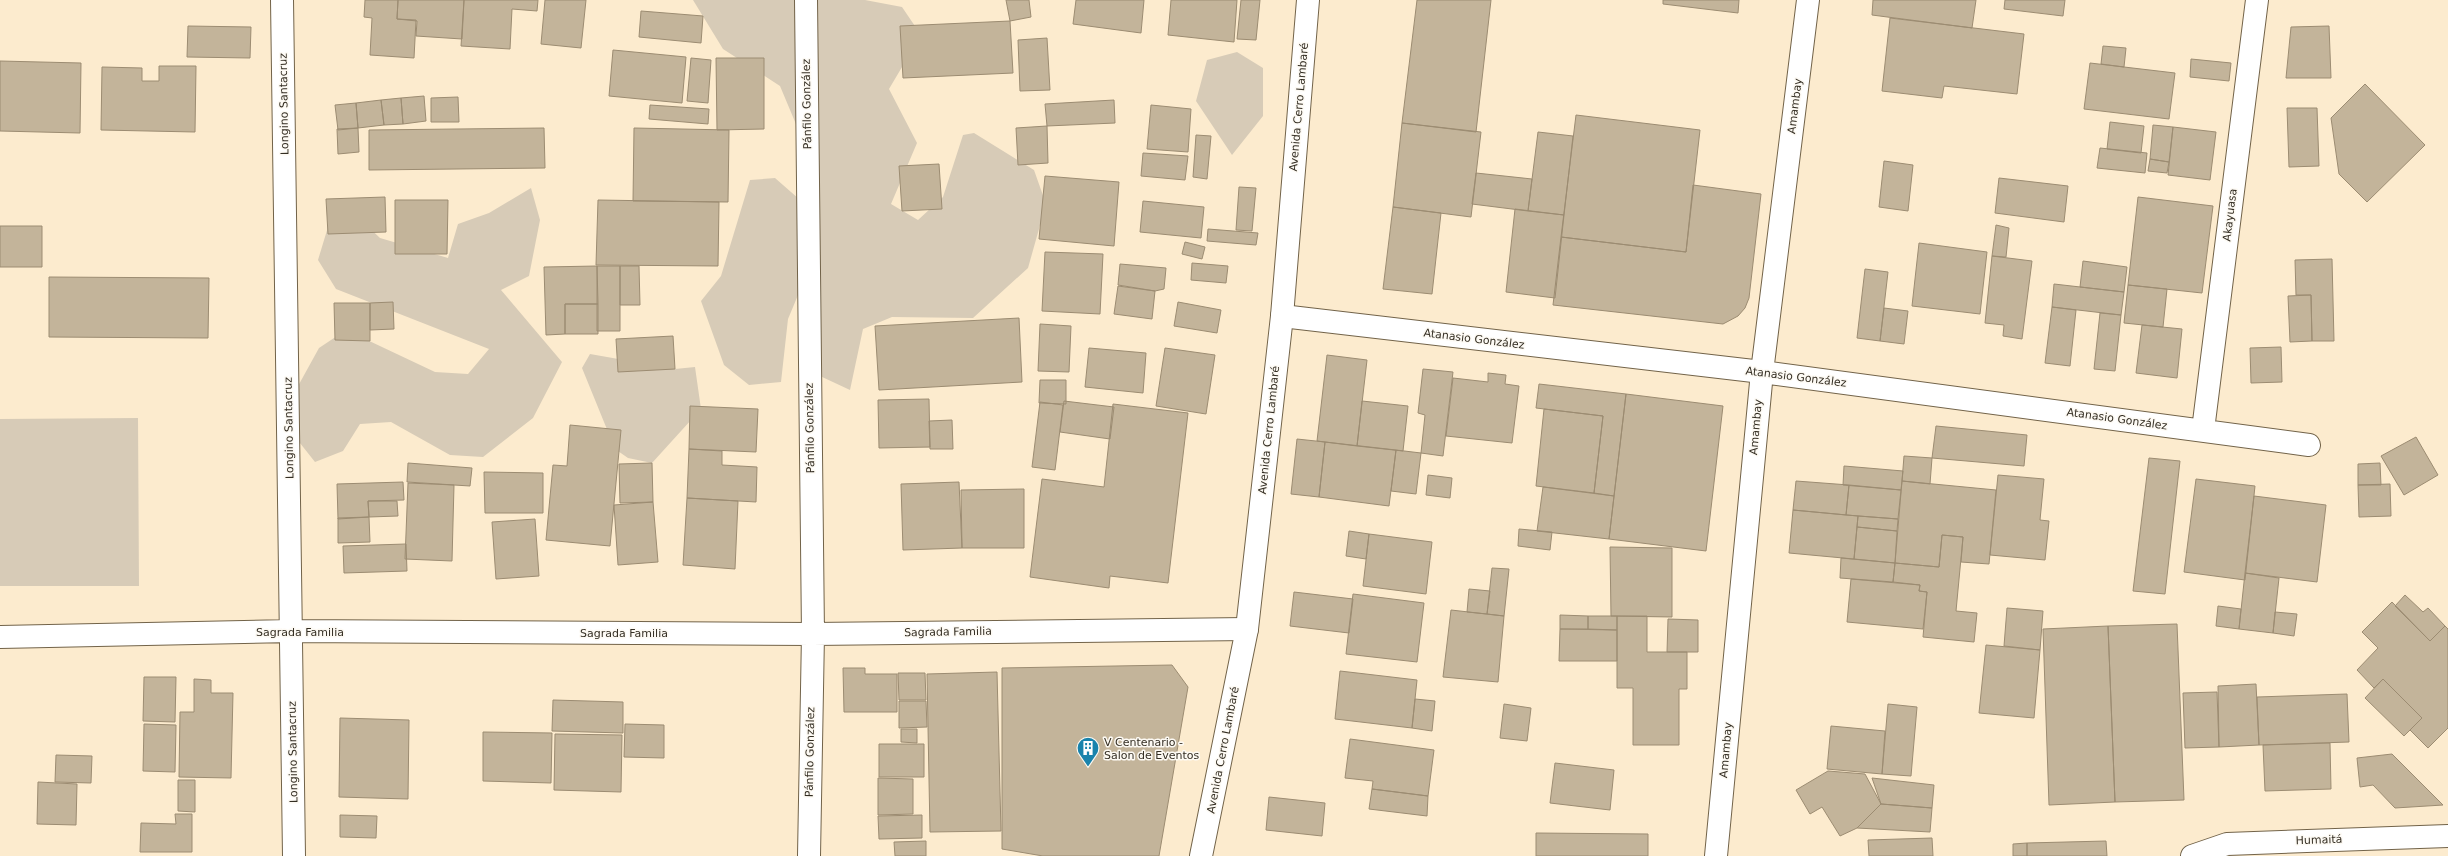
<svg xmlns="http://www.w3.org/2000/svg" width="2448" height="856" font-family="'DejaVu Sans',sans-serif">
<rect width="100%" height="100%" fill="#fcebce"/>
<path fill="#d7cbb7" d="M693,0h172l37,7 19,28 -32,54 28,54 -26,61 27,16 25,-23 20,-62 11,-2 60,37 12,34 -18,64 -55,50 -81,-1 -29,12 -13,61 -30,-14 -14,-100 -18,43 -7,63 -32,3 -25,-20 -23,-64 20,-25 29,-96 25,-2 24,21 12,46 8,-66 -39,-93 -57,-37z
M1237,52l26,16v48l-31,39 -36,-54 11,-41z
M531,188l9,32 -11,56 -28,14 61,72 -29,56 -50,39 -33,-2 -59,-33 -31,2 -17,27 -28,11 -19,-24 -9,-32 32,-58 27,-18 89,42 33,2 21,-25 -153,-60 -18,-29 10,-33 28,-12 24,23 68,20 10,-34 31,-11z
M590,354l85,15 20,-2 6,42 -49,54 -24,-5 -13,-9 -33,-81z
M138,418l1,168h-139v-167z"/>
<path fill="#c3b49a" stroke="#9c8c72" d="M365,0h33l-1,19 19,1 -2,38 -44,-3 2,-37 -8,-1z
M398,0h66l-2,39 -46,-3 1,-15 -20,-2z
M464,0h74l-1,11 -25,-2 -2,40 -49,-3z
M545,0h41l-5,48 -40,-4z
M1006,0h23l2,17 -21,4z
M1076,0h68l-3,33 -68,-9z
M1171,0h66l-3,42 -66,-7z
M1241,0h19l-4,40 -19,-1z
M1417,0h74l-15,132 -74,-9z
M1663,0h76l-1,13 -75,-9z
M1873,0h103l-4,28 -100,-13z
M2005,0h60l-2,16 -59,-7z
M641,11l62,5 -2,27 -62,-6z
M1890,18l134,16 -7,60 -73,-8 -2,12 -60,-7z
M1010,21l3,52 -110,5 -3,-52z
M188,26l63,1 -1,31 -63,-1z
M2329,26l2,52h-45l5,-51z
M1047,38l3,52 -30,1 -2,-51z
M2103,46l23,2 -2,19 -23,-3z
M613,50l73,7 -4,46 -73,-7z
M691,58l20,2 -3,43 -21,-2z
M716,58h48v71l-47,1z
M2191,59l40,4 -2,18 -39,-4z
M0,61l81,2 -1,70 -80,-2z
M2090,63l85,10 -6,46 -85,-10z
M159,66h37l-1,66 -94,-2 1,-63 40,1v13h17z
M2365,84l60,61 -58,57 -28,-28 -8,-56z
M424,96l2,25 -23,3 -2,-26z
M458,97l1,25h-28v-24z
M401,98l2,26 -19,1 -3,-25z
M381,100l3,25 -26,3 -2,-25z
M1114,100l1,23 -68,3 -2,-22z
M356,103l2,25 -20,2 -3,-25z
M650,105l59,4 -1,15 -59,-5z
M1151,105l40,4 -3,43 -41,-3z
M2287,108h30l2,58 -30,1z
M1576,115l124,15 -14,122 -125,-15z
M2110,122l34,4 -3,27 -34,-4z
M1402,123l79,9 -10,85 -78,-10z
M2153,125l20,2 -4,35 -19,-3z
M1047,126l1,37 -30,2 -2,-37z
M2173,127l43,5 -6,48 -42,-5z
M358,128l1,24 -21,2 -1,-25z
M544,128l1,40 -176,2v-40z
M634,128l95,2 -1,72 -95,-1z
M1538,132l35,4 -9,79 -36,-4z
M1196,135l15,1 -4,43 -14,-2z
M2100,148l47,5 -2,20 -48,-5z
M1143,153l45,3 -3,24 -44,-4z
M2150,159l19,3 -2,11 -19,-2z
M1884,161l29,4 -5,46 -29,-4z
M939,164l3,45 -40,2 -3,-45z
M1476,173l56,6 -4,32 -56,-7z
M1045,176l74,6 -5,64 -75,-7z
M1999,178l69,8 -4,36 -69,-9z
M1693,185l68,9 -12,104 -4,10 -7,8 -15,8 -170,-19 8,-68 125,15z
M1239,187l17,1 -4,43 -16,-1z
M385,197l1,35 -58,2 -2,-35z
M2138,197l75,9 -11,87 -74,-8z
M395,200h53l-1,54h-52z
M598,200l121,2 -1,64 -122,-1z
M1143,201l61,6 -3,31 -61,-6z
M1393,207l48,6 -9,81 -49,-5z
M1515,209l49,6 -9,83 -49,-6z
M1996,225l13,3 -3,29 -14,-1z
M0,226h42v41h-42z
M1208,229l50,4 -2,12 -49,-4z
M1185,242l20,5 -3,12 -20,-5z
M1919,243l68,9 -7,62 -68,-8z
M1045,252l58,2 -3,60 -58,-3z
M1992,256l40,5 -10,78 -19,-3 1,-11 -19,-2z
M2332,259l2,82h-22l-1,-46h-15l-1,-35z
M2083,261l44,6 -3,25 -44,-5z
M1192,263l36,3 -2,17 -35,-3z
M1120,264l46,4 -2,21 -9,2 -37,-6z
M597,266l1,38h-33v30l-19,1 -2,-68z
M597,266h23v65h-23z
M620,266h19l1,39h-20z
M1865,269l23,3 -8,69 -23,-3z
M49,277l160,1 -1,60 -159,-1z
M2054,284l70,8 -3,23 -69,-8z
M2128,285l39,4 -4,38 -39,-4z
M1118,286l37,5 -3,28 -38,-5z
M2311,295l1,46 -22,1 -2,-46z
M393,302l1,27 -24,1v-27z
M1178,302l43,8 -4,23 -43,-7z
M334,303h36v38l-35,-1z
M565,304h33v30h-33z
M2052,307l24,3 -6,56 -25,-3z
M1884,308l24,3 -4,33 -24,-3z
M2100,313l21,2 -6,56 -21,-2z
M1019,318l3,64 -143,8 -4,-64z
M1040,324l31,2 -2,46 -31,-1z
M2142,325l40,4 -5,49 -41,-5z
M673,336l2,33 -57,3 -2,-33z
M2281,347l1,35 -31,1 -1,-35z
M1089,348l57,5 -3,40 -58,-6z
M1165,348l50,7 -9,59 -50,-8z
M1327,355l40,5 -10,86 -40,-5z
M1423,369l30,3 -10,84 -22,-3 4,-38 -7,-2z
M1488,373l18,2 -1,9 14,2 -7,57 -66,-7 7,-58 35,4z
M1040,380h26v24l-27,-1z
M1539,384l87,10 -12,102 -20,-3 9,-77 -67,-8z
M1626,394l97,12 -17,145 -97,-12z
M929,399l1,48 -51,1 -1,-48z
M1064,401l50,6 -4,32 -50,-7z
M1362,401l46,5 -5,45 -46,-5z
M1040,402l23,3 -8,65 -23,-3z
M1113,404l75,9 -20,170 -58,-7 -1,12 -79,-11 12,-98 62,8z
M690,406l68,3 -2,43 -67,-3z
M1544,409l59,7 -9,77 -58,-7z
M952,420l1,29h-23l-1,-28z
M570,425l51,5 -11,116 -64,-6 7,-75 14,1z
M1936,426l91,9 -3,31 -92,-8z
M2416,437l22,38 -34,20 -23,-39z
M1297,439l28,3 -6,55 -28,-3z
M1325,442l71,8 -7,56 -70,-9z
M689,449l33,2v14l35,2 -1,35 -69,-4z
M1396,450l25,3 -5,41 -25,-3z
M1904,456l28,2 -2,26 -28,-3z
M2149,458l31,3 -15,133 -32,-3z
M408,463l64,5 -2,18 -63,-4z
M652,463l1,39 -33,1 -1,-39z
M2380,463l1,22h-23v-21z
M1844,466l59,5 -2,19 -58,-5z
M484,472l59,1v40h-58z
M1428,475l24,3 -2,20 -24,-3z
M1998,475l46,4 -4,41 9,1 -4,39 -55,-5z
M2196,479l59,7 -10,94 -61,-8z
M1796,481l53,4 -3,30 -53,-5z
M1902,481l94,9 -7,74 -28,-2 2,-25 -21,-2 -3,32 -44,-4z
M403,482l1,18 -36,1 1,16 -31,2 -1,-35z
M959,482l3,66 -59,2 -2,-66z
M408,483l46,2 -2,76 -47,-2z
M2390,484l1,32 -32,1 -1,-32z
M1849,485l52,5 -3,29 -52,-4z
M1543,487l71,9 -5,43 -72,-8z
M1024,489v59h-62l-1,-58z
M2254,496l72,9 -9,77 -72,-9z
M687,498l51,3 -3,68 -52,-4z
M368,501h29l1,15 -29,1z
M653,502l5,60 -40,3 -4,-60z
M1793,510l65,6 -4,43 -65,-6z
M1858,516l40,3 -1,12 -40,-4z
M369,517l1,25 -32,1v-25z
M535,519l4,57 -43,3 -4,-57z
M1857,527l40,4 -2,32 -41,-4z
M1519,529l33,3 -2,18 -32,-4z
M1349,531l20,3 -3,25 -20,-3z
M1369,534l63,8 -6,52 -63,-8z
M1942,535l21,2 -7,74 21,2 -3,29 -51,-5 4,-45 -8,-1 1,-6 -27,-3 2,-19 44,4z
M406,544l1,27 -63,2 -1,-27z
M1610,547l62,1v69l-61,-1z
M1841,558l54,5 -2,19 -53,-4z
M1492,568l17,1 -5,47 -17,-2z
M2245,573l34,5 -6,55 -34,-4z
M1851,579l69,6 -1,6 8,1 -4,37 -76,-7z
M1469,589l21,2 -3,23 -20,-2z
M1294,592l59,7 -4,34 -59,-7z
M1353,594l71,9 -7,59 -71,-8z
M2405,595l18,17 5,-4 17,18 -15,15 -35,-35z
M2392,602l38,39 15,-15 3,3v99l-20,20 -18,-18 12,-12 -39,-39 -9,9 -17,-18 21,-22 -16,-16z
M2218,606l23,3 -2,20 -23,-3z
M2007,608l36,3 -3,39 -36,-4z
M1451,610l53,6 -6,66 -55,-5z
M2275,612l22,2 -3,22 -21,-3z
M1560,615l28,1v13h-28z
M1588,616h29v14l-29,-1z
M1617,616h30v36h40v37h-8v56h-46v-57h-16z
M1668,619l30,1v32h-31z
M2177,624l7,176 -69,2 -7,-176z
M2108,626l7,176 -66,3 -6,-176z
M1560,629l57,1v31h-58z
M1986,645l54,5 -6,68 -55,-5z
M1172,665l16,22 -29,169h-116l-41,-7v-181z
M843,668h22v6h32v38h-53z
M1340,671l77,9 -5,48 -77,-9z
M997,672l4,159 -71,1 -3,-158z
M898,673h27l1,27h-27z
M144,677h32l-1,45 -32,-1z
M194,679l17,1v13h22l-2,85 -52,-1 1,-65h14z
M2383,679l39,39 -18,18 -39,-38z
M2256,684l3,61 -40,2 -1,-61z
M2217,692l2,55 -34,1 -2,-55z
M2347,694l2,48 -90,3 -2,-48z
M1415,699l20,2 -3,30 -20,-3z
M553,700l70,2v31l-71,-2z
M899,701h27l1,26 -28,1z
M1504,704l27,4 -4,33 -27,-3z
M1888,704l29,3 -6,69 -29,-2z
M340,718l69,2 -1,79 -69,-2z
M144,724l32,1 -1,47 -32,-1z
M625,724l39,1v33l-40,-1z
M1831,726l54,5 -3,43 -55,-5z
M901,729h16v14l-16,-1z
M483,732l69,1 -1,50 -68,-2z
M555,734l67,1 -1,57 -67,-2z
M1350,739l84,11 -6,46 -56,-7 1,-8 -28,-3z
M2330,743l1,46 -66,2 -2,-46z
M879,744h45v33h-45z
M2392,754l51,51 -48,3 -22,-23 -13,2 -3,-29z
M56,755l36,1 -1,27 -36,-1z
M1555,763l59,7 -4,40 -60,-7z
M1828,771l37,3 16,30 -24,24 -17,8 -18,-29 -12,7 -14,-24z
M878,778l35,1v35l-35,1z
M1872,778l62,7 -2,23 -51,-4z
M178,780h17v32l-17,-1z
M38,782l39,2 -1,41 -39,-1z
M1372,789l56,7 -1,20 -58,-7z
M1269,797l56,6 -3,33 -56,-6z
M1881,804l51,4 -2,24 -73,-4z
M175,814h17v38h-52l1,-29 35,1z
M340,815l37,1 -1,22 -36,-1z
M922,815v23l-43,1 -1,-23z
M1536,833l112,1v22h-112z
M1932,838l1,18h-64l-1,-16z
M926,841v15h-31l-1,-14z
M2106,841l1,15h-80v-13z
M2027,843v13h-14v-12z"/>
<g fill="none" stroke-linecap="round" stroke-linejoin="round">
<g stroke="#726349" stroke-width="24">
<path id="minor" d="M282,0l12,856
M806,0l7,634 -4,222
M1282,316l480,56 547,73
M2203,430l54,-430
M0,637l292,-6 521,3 434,-5
M1716,856l46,-484 46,-372
M2192,856l35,-12 221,-8"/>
</g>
<g stroke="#726349" stroke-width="24">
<path id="secondary" d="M1201,856l46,-227 35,-313 26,-316"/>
</g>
<use href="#minor" stroke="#fff" stroke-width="22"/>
<use href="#secondary" stroke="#fff" stroke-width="22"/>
</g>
<defs>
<g id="building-pin" transform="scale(1.15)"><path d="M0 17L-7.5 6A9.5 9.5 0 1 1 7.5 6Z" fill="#1983ac" stroke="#fdfaf4"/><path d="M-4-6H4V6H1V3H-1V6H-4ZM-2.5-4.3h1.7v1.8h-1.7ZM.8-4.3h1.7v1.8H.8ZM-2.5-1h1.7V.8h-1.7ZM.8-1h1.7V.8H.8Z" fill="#fff"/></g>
</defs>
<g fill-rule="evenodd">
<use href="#building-pin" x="1088" y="748"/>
</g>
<g text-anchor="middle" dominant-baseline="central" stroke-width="3" stroke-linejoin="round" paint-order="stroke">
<g font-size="11" fill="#342e23" stroke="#fdfaf4">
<text transform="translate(284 104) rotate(-91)">Longino Santacruz</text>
<text transform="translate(807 104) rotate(-91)">Pánfilo González</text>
<text transform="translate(1795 106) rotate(-83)">Amambay</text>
<text transform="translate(1299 107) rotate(-85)">Avenida Cerro Lambaré</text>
<text transform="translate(2230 215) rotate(-83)">Akayuasa</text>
<text transform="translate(1474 339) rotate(7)">Atanasio González</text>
<text transform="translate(1796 377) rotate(7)">Atanasio González</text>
<text transform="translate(2117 419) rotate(8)">Atanasio González</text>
<text transform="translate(1756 427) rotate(-85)">Amambay</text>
<text transform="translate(289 428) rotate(-91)">Longino Santacruz</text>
<text transform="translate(810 428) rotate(-91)">Pánfilo González</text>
<text transform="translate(1269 430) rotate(-84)">Avenida Cerro Lambaré</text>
<text x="300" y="632">Sagrada Familia</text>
<text transform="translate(948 632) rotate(-1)">Sagrada Familia</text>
<text x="624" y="633">Sagrada Familia</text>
<text transform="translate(1223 750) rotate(-79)">Avenida Cerro Lambaré</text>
<text transform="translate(1726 750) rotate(-85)">Amambay</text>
<text transform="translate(293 752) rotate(-91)">Longino Santacruz</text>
<text transform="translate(810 752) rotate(-89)">Pánfilo González</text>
<text transform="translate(2319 840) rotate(-2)">Humaitá</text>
</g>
<g font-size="11" fill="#342e23" stroke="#fdfaf4" text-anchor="start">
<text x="1104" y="742">V Centenario -<tspan x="1104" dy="13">Salon de Eventos</tspan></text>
</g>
</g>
</svg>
